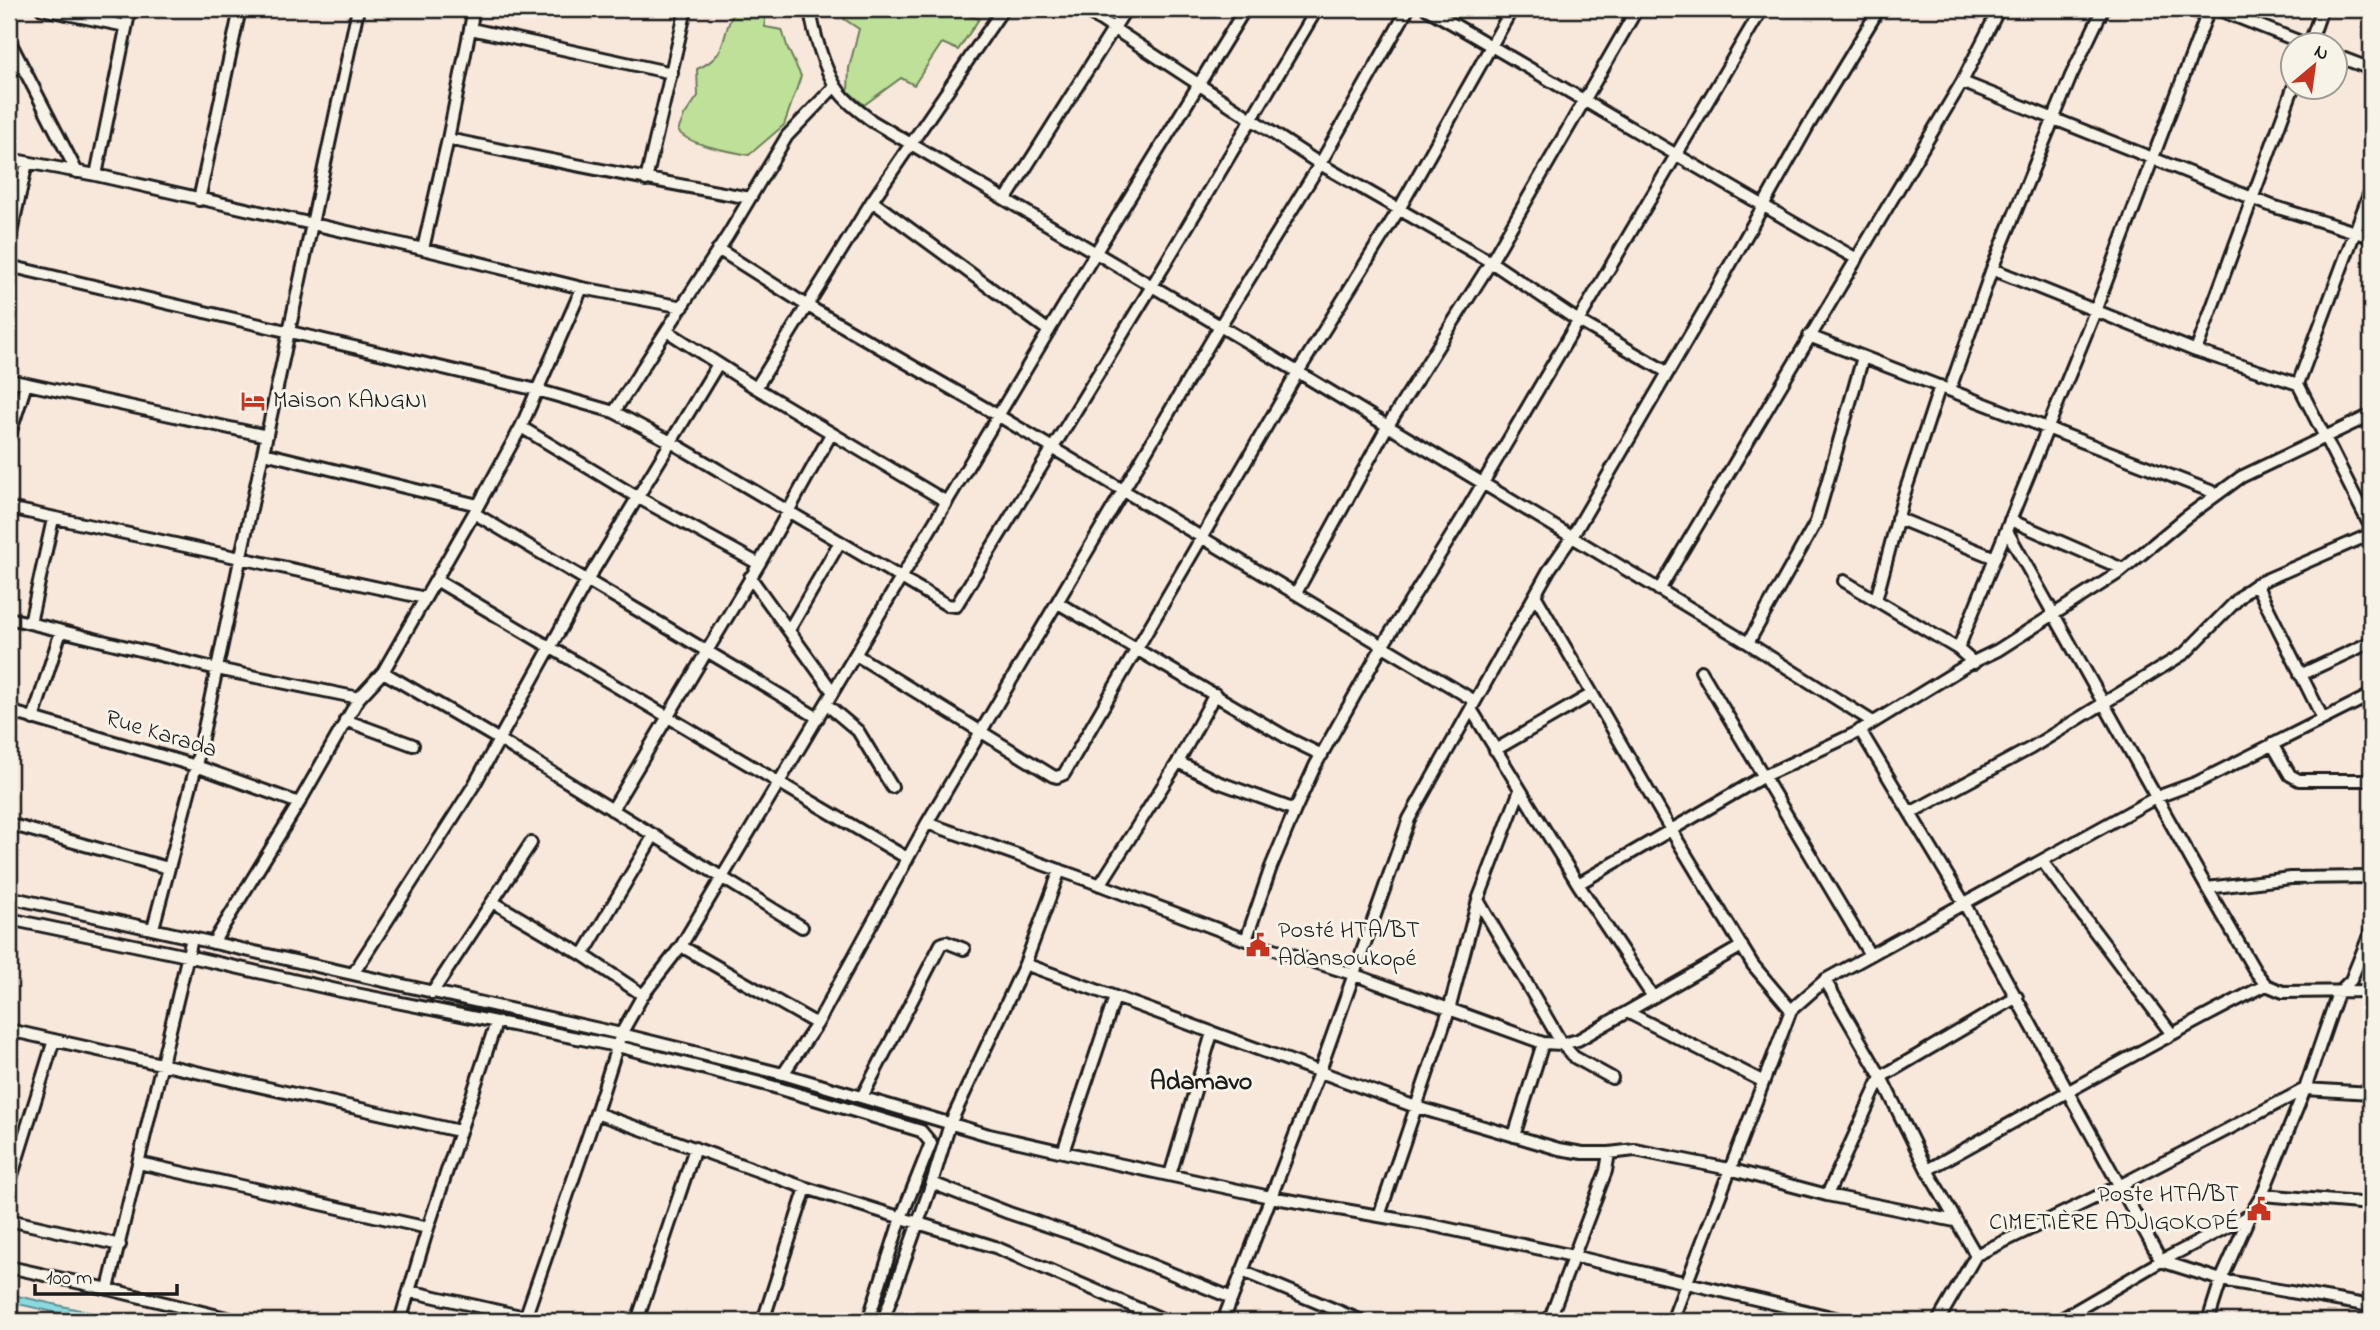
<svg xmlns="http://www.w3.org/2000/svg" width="2380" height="1330" font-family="'Indie Flower',sans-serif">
<rect width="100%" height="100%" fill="#f8e7db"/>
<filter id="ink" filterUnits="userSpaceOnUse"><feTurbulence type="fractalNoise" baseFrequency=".0143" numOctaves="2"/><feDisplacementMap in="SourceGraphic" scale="14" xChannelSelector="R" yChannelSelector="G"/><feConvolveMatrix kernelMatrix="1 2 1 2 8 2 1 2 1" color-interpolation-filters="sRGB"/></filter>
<g filter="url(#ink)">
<path fill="#bee099" stroke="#6d7e5a" stroke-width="2" d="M736,9h29v18l17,3 6,19 13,27 -17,49 -35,30c-19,-4 -59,-9 -71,-24l6,-15 14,-20 -1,-27c35,-15 22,-36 39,-60z
M846,9h108l25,10 -21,31 -16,-7 -28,42 -13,-7 -37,27 -16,-14 1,-23 10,-39 -15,-10z"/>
<path fill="#8adbe0" stroke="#5e8f92" stroke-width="2" d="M9,1294l119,27h-34l-85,-19z"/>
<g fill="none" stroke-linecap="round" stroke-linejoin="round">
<g stroke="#1c1c1c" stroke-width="16">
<path id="minor" d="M42,9l84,17
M810,9c3,22 14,59 26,78 9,14 23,24 36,34l426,251 450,271 125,79
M1084,9l236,155 171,98 86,58 90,52
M1427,9c144,82 285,169 430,250
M2217,9l94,37
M471,29l201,44
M9,40l68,132
M2309,46l13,-37
M2334,55l37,14
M1962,82l310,124 99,31
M448,139c101,21 201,41 302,59
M9,159l87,16 327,74 159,39 101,19
M96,175l34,-166
M646,180l40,-171
M1006,199l120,-190
M199,200l41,-191
M872,201l177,130
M9,242l18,-79
M423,249l25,-110 26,-130
M718,249l88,56 193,111 476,285
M9,266l528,124 77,22 57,30 276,163 9,1 196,-320 165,-277
M1992,269l204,82 102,33 73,-195
M667,331l89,57 191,114
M1809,336l409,158
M2196,351l97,-263
M9,380l258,56
M2298,384l73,144
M756,388l116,-187 131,-192
M1950,389l42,-120 79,-193 32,-67
M614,412l114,-177 59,-99 48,-50
M521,427l116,70 122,67
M9,437l17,-53
M264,453l214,52
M9,508l416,90
M474,513c114,69 230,135 344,205
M1897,518l98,40
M2010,520l113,49
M2007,531l200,357 48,83 11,14 17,7 88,-1
M750,577l83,115
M436,580l471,278
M1844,581l114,68 16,14
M2256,584l67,135
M1659,590l303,-508 37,-73
M1296,593l91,-166 104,-165 146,-253
M1535,595l136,235 82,135 38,45
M1876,600l27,-102 37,-112
M1058,603l233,137 31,15
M9,618l208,51 142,29
M30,623l23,-104
M789,630l51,-88
M1748,643l68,-121 47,-165
M1958,649l136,-335 115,-305
M856,655l197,121 4,1 7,-3 234,-402 100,-161 114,-202
M1701,671l169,284
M383,672l115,67 304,188
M2300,675l71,-33
M826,704l32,27 34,56
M1471,709l107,175 75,113
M9,711l187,55 103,37
M33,719l28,-88
M345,720l68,25
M1860,730l104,173 197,358 60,19 150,26
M2272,744l18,31 9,5h72
M1495,750l97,-56
M1178,762l40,20 77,28
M612,810l147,-246 72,-130
M1910,813l121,-65 154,-95 61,-62 10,-7 115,-50
M927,823l163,58 156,59 109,35 188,68 19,1 16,-4 164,-94
M9,824l159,44
M2042,861l129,172
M1578,884l186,-108 92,-43 111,-68 31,-15 122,-78 65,-54 56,-41 130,-62
M1100,885l78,-123 37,-68
M2207,888l84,-10 80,-1
M9,897l612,137 162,40 206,61 101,23 180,39 161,28 142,31 275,65
M1478,900l84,144 12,13 38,21
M493,902l90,53 60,40
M9,919l178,37 154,35 276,55 154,40 150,45 10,12 -30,75 -33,103
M153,928l43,-162 162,-757
M1246,940l25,-73 24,-57 20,-44 68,-121 77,-123 302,-513
M213,943l86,-140 60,-105 24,-26 91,-159 47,-86 61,-139
M681,946l136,78
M583,955l71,-120
M1025,964l391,143 143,42 24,4h26
M353,974l121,-189 113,-204 131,-217
M1825,980l56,97 46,93 49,85
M432,993l99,-150
M1627,1012l135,69
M9,1030l450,101
M783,1074l34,-50 110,-201 293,-497 100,-162 88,-155
M862,1097l79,-153 5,-2 18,7
M596,1113l210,75 189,59 172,74
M1514,1136l29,-93
M1063,1152l52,-155
M139,1163l289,65
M1927,1170c113,-62 224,-127 339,-185
M1170,1175l42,-142
M932,1183l77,30 75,25 148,60
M9,1185l45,-145
M1827,1195l54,-118 136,-80
M2262,1195l109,9
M1379,1216l70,-206 29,-110 42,-110
M9,1220l111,25
M9,1267l99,22 131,32
M1242,1271l120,50
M108,1289l84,-351
M409,1291l134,30
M400,1321l28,-93 68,-205
M524,1321l72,-208 25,-79 22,-39 38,-49 415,-694 149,-243
M637,1321l58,-173
M763,1321l43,-133
M883,1321l49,-138 18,-59 75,-160 35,-94
M1223,1321l96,-248 90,-254 140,-249 23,-33 140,-240 96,-171 71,-117
M1549,1321l57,-150 3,-18 26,-3 94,19 98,26 128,26
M1672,1321l119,-311 34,-30 332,-183 41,-15 173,-87
M1938,1321l38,-66 145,-70 184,-96 66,4
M2058,1321l103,-60 89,-46
M2208,1321l13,-41 29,-65 12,-20 43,-106 33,-96 13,-13 20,-49"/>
</g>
<use href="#minor" stroke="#f7f3e8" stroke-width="10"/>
</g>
</g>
<defs>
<g id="hotel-bare" transform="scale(1.89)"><path d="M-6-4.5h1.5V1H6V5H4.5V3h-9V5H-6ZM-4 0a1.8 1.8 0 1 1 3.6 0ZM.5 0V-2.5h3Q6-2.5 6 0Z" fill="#c8321e" stroke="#f7f3e8" stroke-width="2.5" paint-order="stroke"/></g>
<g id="civic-bare" transform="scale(1.89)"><path d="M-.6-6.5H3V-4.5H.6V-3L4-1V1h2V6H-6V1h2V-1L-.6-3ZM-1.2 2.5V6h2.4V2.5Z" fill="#c8321e" stroke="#f7f3e8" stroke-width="2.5" paint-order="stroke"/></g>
</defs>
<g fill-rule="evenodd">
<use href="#hotel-bare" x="253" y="401"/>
<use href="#civic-bare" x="1258" y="945"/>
<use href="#civic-bare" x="2259" y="1209"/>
</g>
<g text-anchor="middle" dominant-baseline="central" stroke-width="6" stroke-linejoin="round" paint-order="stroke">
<g font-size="24" fill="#1c1c1c" stroke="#f7f3e8" text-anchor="start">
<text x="273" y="401">Maison KANGNI</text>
<text x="1278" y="931">Posté HTA/BT<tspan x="1278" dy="28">Adansoukopé</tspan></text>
<text x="2239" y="1195" text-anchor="end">Poste HTA/BT<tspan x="2239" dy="28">CIMETIÈRE ADJIGOKOPÉ</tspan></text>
</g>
<g font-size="24" fill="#1c1c1c" stroke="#f7f3e8">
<text transform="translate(161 735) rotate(17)">Rue Karada</text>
</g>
<g font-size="26" font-weight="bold" fill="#1c1c1c" stroke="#f7f3e8">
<text x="1201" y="1083">Adamavo</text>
</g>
</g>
<rect width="2380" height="1330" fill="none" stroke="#f7f3e8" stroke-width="35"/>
<rect x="18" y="18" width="2345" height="1295" fill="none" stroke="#1c1c1c" stroke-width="2.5" filter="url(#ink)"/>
<g transform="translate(2314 66) rotate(29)"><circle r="33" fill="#f7f3e8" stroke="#9f9d96" stroke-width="2"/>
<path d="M0-5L12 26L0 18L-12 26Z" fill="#c8321e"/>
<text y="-10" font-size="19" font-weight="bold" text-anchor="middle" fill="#1c1c1c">N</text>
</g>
<path d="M35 1284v10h142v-10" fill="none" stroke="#1c1c1c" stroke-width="3.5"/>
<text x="46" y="1284" font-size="21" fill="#1c1c1c" stroke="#f7f3e8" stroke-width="5" paint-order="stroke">100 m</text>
</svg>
